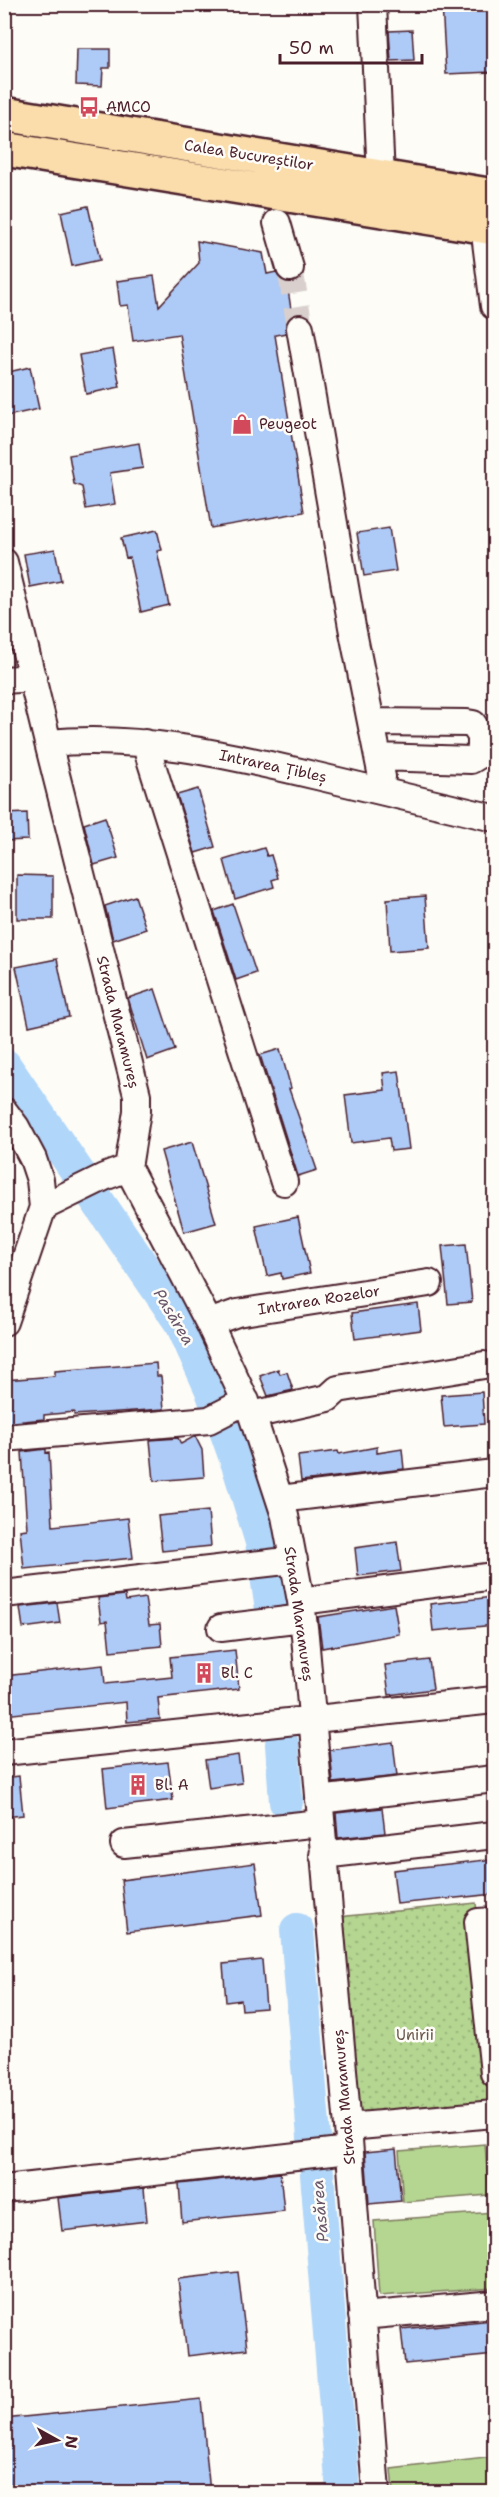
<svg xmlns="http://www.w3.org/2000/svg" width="499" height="2497" font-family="'Shantell Sans',sans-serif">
<defs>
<pattern id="park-dots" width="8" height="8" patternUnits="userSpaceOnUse" patternTransform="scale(1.5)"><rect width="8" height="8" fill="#b4d691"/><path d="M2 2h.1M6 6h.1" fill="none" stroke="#9cb77d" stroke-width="1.8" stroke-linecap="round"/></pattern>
</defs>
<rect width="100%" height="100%" fill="#fdfcf7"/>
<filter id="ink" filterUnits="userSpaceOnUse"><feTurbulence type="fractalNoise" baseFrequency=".0167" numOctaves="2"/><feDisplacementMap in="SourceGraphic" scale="12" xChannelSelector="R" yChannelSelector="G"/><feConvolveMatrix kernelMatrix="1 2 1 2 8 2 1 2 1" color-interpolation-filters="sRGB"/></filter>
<g filter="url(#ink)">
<path fill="#b4d691" stroke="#7f7a5e" stroke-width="1.5" d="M485,2144l4,51 -86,7 -4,-51z
M494,2212v76l-115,8 -5,-75z
M494,2457v35h-101l-2,-23z"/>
<path fill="url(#park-dots)" stroke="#7f7a5e" stroke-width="1.5" d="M476,1903l18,170v41l-146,13 -20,-209z"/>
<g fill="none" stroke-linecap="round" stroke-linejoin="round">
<path stroke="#b0d6f9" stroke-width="34" d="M4,1065l178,259 29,64 28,79 23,75 9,61
M282,1744l4,58
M297,1930l46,562"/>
</g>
<path fill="#aecaf7" stroke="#4a1f2b" stroke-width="1.5" d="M442,4h46l4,68 -46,2z
M412,30l2,30 -23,1 -2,-30z
M77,49h33v19h-7l-1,18 -26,-1z
M88,206l12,54 -28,6 -11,-54z
M197,241l66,12 4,21 9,-2 4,7 7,4 5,33 -6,7v10l-11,2 29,177 -93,16 -32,-194 -46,7 -5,-36 -8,1 -3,-25 37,-5 5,30 40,-43z
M113,349l7,38 -34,7 -7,-39z
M30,367l9,42 -32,7 -3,-43z
M139,443l4,25 -33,5 5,31 -29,5 -4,-22 -8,-3 -5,-29z
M389,528l7,43 -32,5 -7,-43z
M157,530l5,20 -5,1 12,54 -28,7 -12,-55 -3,1 -5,-20z
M55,549l6,32 -31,6 -6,-33z
M198,789l17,58 -20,6 -18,-58z
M27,813l1,27 -24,1v-27z
M105,817l13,41 -24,7 -10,-41z
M264,848l3,8 4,-1 7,23 -6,2 2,7 -39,12 -11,-39z
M17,875l36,1v43h-36z
M135,896l11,33 -33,11 -8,-34z
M425,896l4,52 -39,3 -3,-52z
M233,904l23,69 -20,7 -22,-69z
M57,959l12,58 -40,9 -13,-59z
M155,989l20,61 -28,10 -19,-62z
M280,1049l11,39 -2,1 28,81 -19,6 -38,-121z
M399,1071l10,78 -18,2 -2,-13 -38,5 -6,-48 40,-5 -2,-17z
M192,1142l24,81 -32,9 -23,-81z
M298,1217l12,56 -28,6 -1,-6 -14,3 -11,-50z
M466,1244l6,58 -24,2 -6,-58z
M418,1304l3,26 -66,9 -3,-26z
M156,1363l1,13h4l3,33 -90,6v-3l-30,3v4l-40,4v-43l51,-4v-5z
M278,1369l2,5 7,-2 6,18 -25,6 -8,-20z
M482,1392l2,32 -40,3 -3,-32z
M195,1436l7,14 2,27 -50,4 -4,-41 28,-2 3,6z
M377,1447v6l25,-4 2,20 -103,12 -3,-25 40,-5 1,3z
M46,1449v4l3,-1 4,74 75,-8 5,40 -109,11 -4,-39 7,-1 -5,-77z
M208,1511l3,35 -49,5 -4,-35z
M397,1542l4,29 -43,5 -3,-28z
M125,1595l1,6 19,-3 4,27 11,-1 2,22 -52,5 -3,-30 -6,1 -3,-24z
M493,1597l2,28 -62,6 -3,-27z
M57,1603l3,20 -37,5 -3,-21z
M394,1605l5,29 -77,14 -4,-31z
M235,1650l4,39 -81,9 2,21 -33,3 -1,-20 -122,13v-39l99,-11 2,19 67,-7 -2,-20z
M429,1660l4,29 -44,6 -4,-30z
M393,1742l4,34 -64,7 -3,-33z
M238,1755l4,28 -33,5 -4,-28z
M168,1762l5,38 -66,8 -4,-39z
M19,1776l4,39 -19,2v-39z
M382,1808l3,25 -47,5 -2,-25z
M495,1859v35l-98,10 -4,-34z
M255,1863l7,52 -135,17 -6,-52z
M262,1960l4,48 -24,2 -1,-10 -15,2 -3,-38z
M396,2149l5,52 -32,3 -4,-52z
M280,2173l4,38 -102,11 -3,-38z
M144,2188l3,33 -85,10 -4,-33z
M238,2272l9,77 -60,7 -9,-77z
M493,2320l2,35 -90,9 -4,-35z
M201,2399l9,94h-206v-74z"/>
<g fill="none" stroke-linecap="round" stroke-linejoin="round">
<path stroke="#d9d0ce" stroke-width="26" stroke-dasharray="26 13" stroke-linecap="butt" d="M290,268l10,60"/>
<g stroke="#4a1f2b" stroke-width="30">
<path id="minor" d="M373,4l8,173
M277,223l13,45
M484,226l10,80
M300,328l52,299 30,150
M4,562l44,181 89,352v16l-9,57 81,155 43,92 33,101 16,85 4,35 43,491 28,365
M4,680l29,-2
M372,722l95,1 6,1 8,12v18l-10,6 -93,-3
M48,743c91,-9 181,12 269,33 59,14 118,28 177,42
M145,743l139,439
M4,1111l12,16 17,32 7,21 3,27 -39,115
M43,1207l61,-30 24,-9
M209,1323l28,-10 192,-30
M252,1415l76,-17 10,-9 146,-24
M4,1438l205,-18 37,-19
M280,1499l214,-26
M4,1594l290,-34
M301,1601l193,-25
M221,1628l82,-10
M4,1752l490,-52
M319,1800l175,-21
M124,1844l196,-21
M323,1855l171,-20
M494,1921l-16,1 16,151
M348,2127l146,-13
M4,2189l345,-39
M362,2316l132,-12"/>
</g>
<g stroke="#4a1f2b" stroke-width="38">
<path id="highway" d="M4,114l490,82
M4,149l490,79"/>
</g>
<use href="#minor" stroke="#fdfcf7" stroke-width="26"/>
<use href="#highway" stroke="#faddab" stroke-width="33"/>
</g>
</g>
<defs>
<g id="bus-bare" transform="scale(1.62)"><path d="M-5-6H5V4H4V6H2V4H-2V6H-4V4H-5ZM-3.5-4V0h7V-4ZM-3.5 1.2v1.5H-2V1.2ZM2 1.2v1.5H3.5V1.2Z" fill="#d1495b" stroke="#fdfcf7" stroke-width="2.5" paint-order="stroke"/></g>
<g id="shop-bare" transform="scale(1.62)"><path d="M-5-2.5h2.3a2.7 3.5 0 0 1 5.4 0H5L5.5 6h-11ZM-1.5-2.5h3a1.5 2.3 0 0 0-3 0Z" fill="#d1495b" stroke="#fdfcf7" stroke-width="2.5" paint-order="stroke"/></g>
<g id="building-bare" transform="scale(1.62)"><path d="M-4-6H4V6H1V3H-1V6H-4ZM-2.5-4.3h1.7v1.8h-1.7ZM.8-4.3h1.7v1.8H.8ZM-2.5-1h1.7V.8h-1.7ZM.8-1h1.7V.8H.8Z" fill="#d1495b" stroke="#fdfcf7" stroke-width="2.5" paint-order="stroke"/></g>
</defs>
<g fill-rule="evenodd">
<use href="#bus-bare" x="89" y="107"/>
<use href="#shop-bare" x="242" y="424"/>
<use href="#building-bare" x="204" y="1673"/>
<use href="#building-bare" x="138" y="1785"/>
</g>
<g text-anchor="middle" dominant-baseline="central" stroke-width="5" stroke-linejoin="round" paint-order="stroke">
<g font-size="15" fill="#4a1f2b" stroke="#fdfcf7" text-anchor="start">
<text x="106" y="107">AMCO</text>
<text x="259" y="424">Peugeot</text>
<text x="221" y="1673">Bl. C</text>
<text x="155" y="1785">Bl. A</text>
</g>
<g font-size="15" fill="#4a1f2b" stroke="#fdfcf7">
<text transform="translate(249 155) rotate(9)">Calea Bucureștilor</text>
<text transform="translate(273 766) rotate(12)">Intrarea Țibleș</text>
<text transform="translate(118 1022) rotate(76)">Strada Maramureș</text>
<text transform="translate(319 1300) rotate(-9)">Intrarea Rozelor</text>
<text transform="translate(299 1614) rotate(82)">Strada Maramureș</text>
<text transform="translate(344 2097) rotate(-95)">Strada Maramureș</text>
</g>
<g font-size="15" fill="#6a564a" stroke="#fdfcf7">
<text x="415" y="2035">Unirii</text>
</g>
<g font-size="16" font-style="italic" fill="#695669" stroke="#fdfcf7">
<text transform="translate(174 1317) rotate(59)">Pasărea</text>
<text transform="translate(320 2211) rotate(-95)">Pasărea</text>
</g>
</g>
<rect width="499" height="2497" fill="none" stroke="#fdfcf7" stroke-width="24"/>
<rect x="12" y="12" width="475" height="2473" fill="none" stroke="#4a1f2b" stroke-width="2" filter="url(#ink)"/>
<g transform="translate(57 2440) rotate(98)" stroke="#fdfcf7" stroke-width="4.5" paint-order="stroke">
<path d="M0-4.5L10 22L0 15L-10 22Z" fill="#4a1f2b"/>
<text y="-9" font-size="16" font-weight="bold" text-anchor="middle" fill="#4a1f2b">N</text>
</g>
<path d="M280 54v9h142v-9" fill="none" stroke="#4a1f2b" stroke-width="3"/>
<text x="289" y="54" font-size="18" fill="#4a1f2b" stroke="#fdfcf7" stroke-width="4.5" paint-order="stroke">50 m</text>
</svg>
